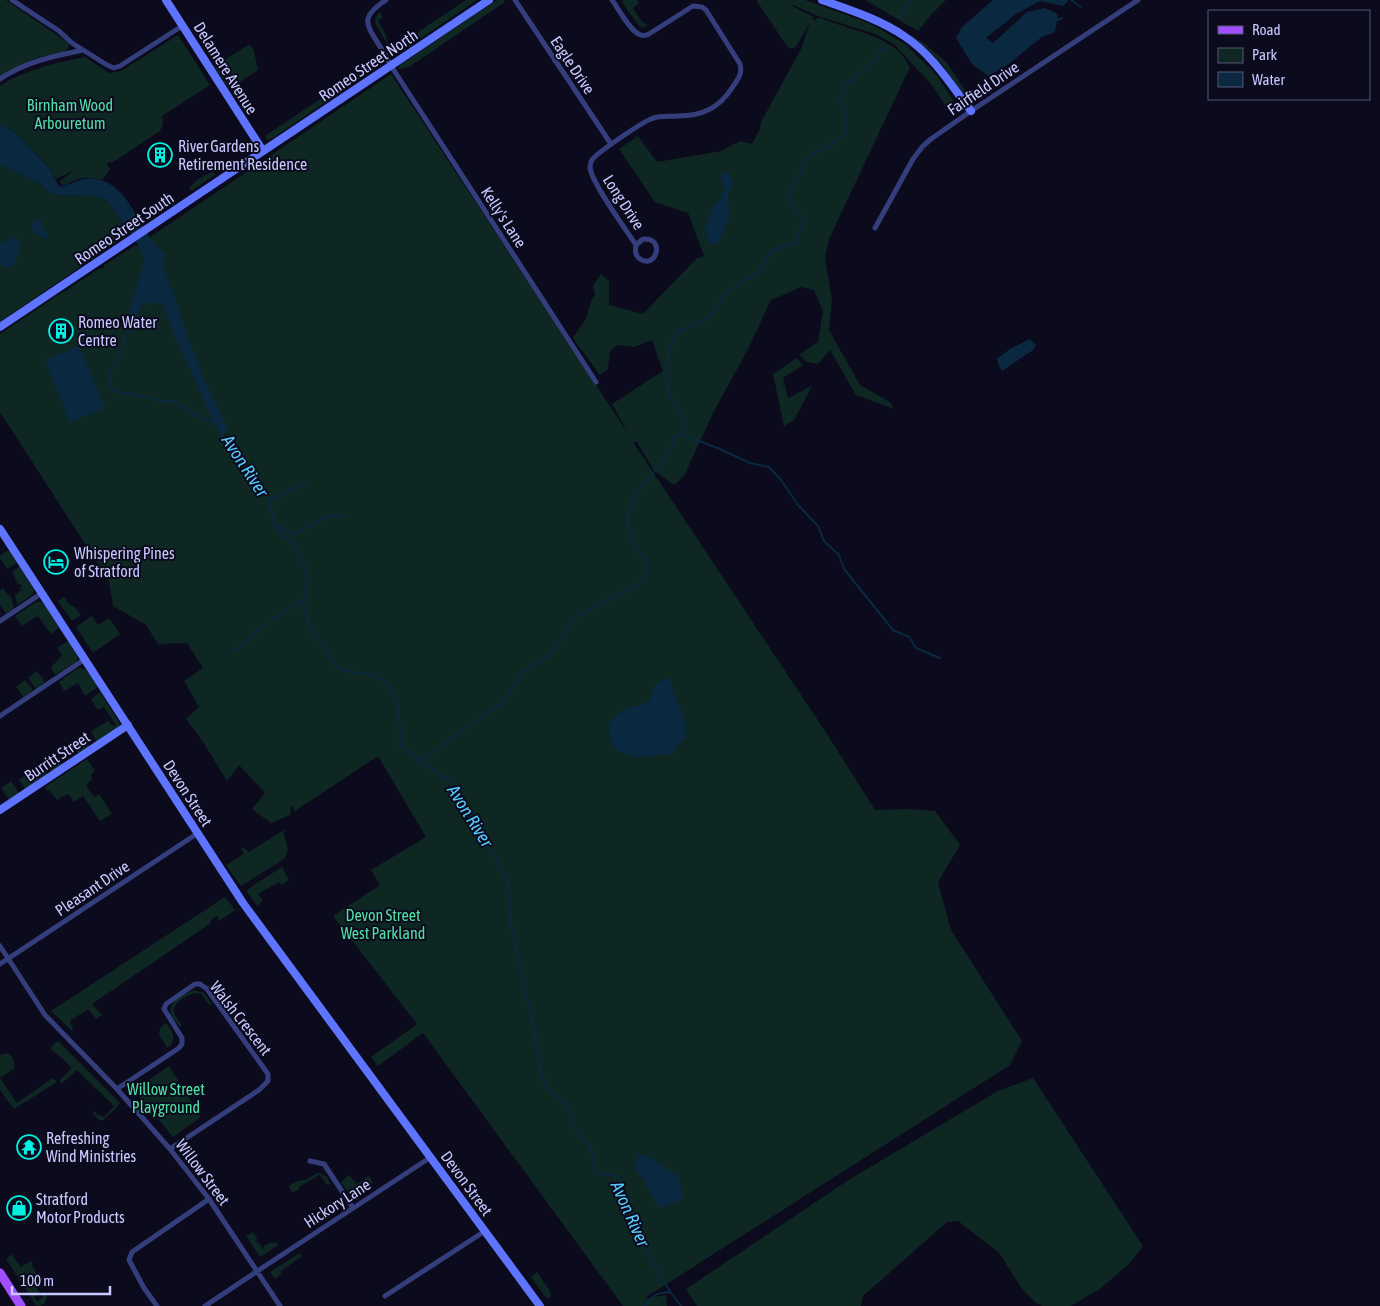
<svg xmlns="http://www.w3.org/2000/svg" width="1380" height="1306" viewBox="0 0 1380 1306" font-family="'Asap Condensed',sans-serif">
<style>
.green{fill:#0e2722}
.water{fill:#0a2941}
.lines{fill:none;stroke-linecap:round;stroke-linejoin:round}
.stream{stroke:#0a2941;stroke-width:2}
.street{stroke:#353e7d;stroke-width:5}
.secondary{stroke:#5e74ff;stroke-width:8}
.primary{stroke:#a04eff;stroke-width:9}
.labels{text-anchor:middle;stroke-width:4;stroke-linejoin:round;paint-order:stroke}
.street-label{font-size:16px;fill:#c7c9ff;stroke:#0b0b1d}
.park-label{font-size:16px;fill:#51e0a5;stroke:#0b0b1d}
.poi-label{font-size:16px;fill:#c7c9ff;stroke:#0b0b1d;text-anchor:start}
.water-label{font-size:18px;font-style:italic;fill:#5cf;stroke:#0b0b1d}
</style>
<rect width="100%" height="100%" fill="#0b0b1d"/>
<path class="green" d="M 0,0 L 6,0 L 64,40 L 69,43 L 68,49 C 60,55 47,55 37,58 C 24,63 12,69 0,76 Z
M 463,0 L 390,49 L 375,23 L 376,16 L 380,12 L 383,17 L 378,21 L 386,35 L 387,42 L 397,44 Z
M 466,0 L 477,0 L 399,53 L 396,54 L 390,52 L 391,50 Z
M 497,0 L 504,0 L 505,2 L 409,67 L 398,69 L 400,65 Z
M 624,0 L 637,0 L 639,3 L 633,8 L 642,22 L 648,25 L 643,28 L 639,26 L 621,1 Z
M 756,0 L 805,0 L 866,22 L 880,29 L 905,44 L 930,68 L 938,77 L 957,107 L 957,112 L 952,115 L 931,84 L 894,44 L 875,34 L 818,16 L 788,3 L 799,10 L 813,16 L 812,19 L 816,20 L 818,17 C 843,28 873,32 895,48 C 901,52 906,61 910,67 L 829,239 L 825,258 L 832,300 L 829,330 L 860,385 L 890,402 L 894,409 L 856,395 L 830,350 L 818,364 L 807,362 L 799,355 L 818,342 L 823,311 L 814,290 L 801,287 L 771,300 L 747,351 L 715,409 L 684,476 L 674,485 L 654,471 L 637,442 L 633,442 L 825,731 L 875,810 L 908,809 L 935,811 L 960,845 L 938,882 L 951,930 L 1022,1041 L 1010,1065 L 643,1299 L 666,1295 L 667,1306 L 623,1306 L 423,1033 L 378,1066 L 371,1057 L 417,1024 L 333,916 L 380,885 L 371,870 L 426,837 L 378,756 L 295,811 L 291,805 L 290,815 L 271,823 L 252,809 L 265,793 L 239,765 L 227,781 L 203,742 L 186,719 L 199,707 L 184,681 L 203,668 L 187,643 L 158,644 L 146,625 L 113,606 L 109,581 L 0,412 L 0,334 L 61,293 L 71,288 L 71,287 L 100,268 L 102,269 L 104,267 L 104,265 L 136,245 L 137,246 L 391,74 L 629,435 L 612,404 L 663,371 L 652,340 L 634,347 L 618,345 L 610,351 L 608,369 L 599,375 C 592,362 581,351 573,338 L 587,317 L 591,301 L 595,295 L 593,286 L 601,274 L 609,281 L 609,305 L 643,314 L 696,259 L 704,256 L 688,213 L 655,202 L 619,149 L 638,136 L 657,162 L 721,151 L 740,141 L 752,144 L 760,129 L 761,122 L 801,49 L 810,23 L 796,47 L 789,49 Z
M 865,0 L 946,0 L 930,16 L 918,31 Z
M 909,34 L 925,44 L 947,63 L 972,101 L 971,103 L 967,100 L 942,64 L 928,50 Z
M 178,35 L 210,85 L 162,116 L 163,124 L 160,131 L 113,162 L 107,163 L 110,169 L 102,180 C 85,176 79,177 64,186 L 59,182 L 73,171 L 55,179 L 53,176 L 52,170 C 36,155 21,134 0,124 L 0,86 C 26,69 55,63 85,57 L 109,73 L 121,71 Z
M 250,44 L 254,51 L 258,70 L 229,89 L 214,66 Z
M 378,58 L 381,58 L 378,66 L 273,138 L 267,140 L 265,136 L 338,87 Z
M 0,165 L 39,183 L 52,195 L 94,196 L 106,200 L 128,230 L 131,232 L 0,322 Z
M 212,172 L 216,174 L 191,191 L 189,188 L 197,180 Z
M 797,358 L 803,365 L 783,378 L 788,398 L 812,386 L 794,420 L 784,426 L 773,374 Z
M 9,550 L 17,563 L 7,569 L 0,559 L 0,555 Z
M 20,566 L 34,589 L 32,595 L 17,605 L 15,595 L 21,590 L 20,588 L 22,586 L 20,584 L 18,585 L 12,572 Z
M 3,588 L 8,595 L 11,596 L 14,608 L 6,614 L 0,604 L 0,591 Z
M 64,597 L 67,600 L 66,601 L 69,604 L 75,607 L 81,615 L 72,621 L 58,601 Z
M 36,602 L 42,602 L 44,604 L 59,627 L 51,634 L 38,616 L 22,626 L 15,616 Z
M 92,616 L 98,625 L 109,618 L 120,634 L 93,653 L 76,627 Z
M 68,641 L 77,656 L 77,661 L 55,675 L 51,667 L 61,657 L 62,654 L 57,648 Z
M 78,668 C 89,668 92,679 98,687 L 85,696 L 78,683 L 64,691 L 59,682 Z
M 37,671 L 45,682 L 36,689 L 28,678 Z
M 25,680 L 33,690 L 23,697 L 16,687 Z
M 100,692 L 120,724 L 118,727 L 98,741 L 96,741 L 91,731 L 108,721 L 113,726 L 116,725 L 104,707 L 98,710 L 91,699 Z
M 83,736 L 90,747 L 80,754 L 78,753 L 72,743 Z
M 55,753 L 61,763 L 62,766 L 52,773 L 43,761 Z
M 87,759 L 95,771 L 91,775 L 92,780 L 86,785 L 94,797 L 99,794 L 112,814 L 100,821 L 83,796 L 74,802 L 68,794 L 57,800 L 49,790 L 47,791 L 45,787 Z
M 43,768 L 48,775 L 26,790 L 19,780 C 29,773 33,771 43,768 Z
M 11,781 L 20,794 L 10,801 L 1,788 Z
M 284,830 L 284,835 L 288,850 L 284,859 L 241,886 L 226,865 L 244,854 L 241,848 L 243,847 L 249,852 Z
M 282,867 L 289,880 L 282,885 L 279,882 L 258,894 L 263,901 L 257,906 L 247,892 L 248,889 Z
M 225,897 L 235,910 L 219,921 L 217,915 L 210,921 L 211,923 L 92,1004 L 102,1015 L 96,1019 L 88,1009 L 70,1021 L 73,1030 L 72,1031 L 51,1011 Z
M 194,990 L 204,993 L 212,1004 L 209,1005 L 201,994 L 195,993 C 188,995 173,1002 174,1011 C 174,1016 179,1021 182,1025 L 180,1027 C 178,1024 174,1020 172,1017 C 165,1003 184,994 194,990 Z
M 166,1023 C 173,1032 178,1040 167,1048 L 159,1034 L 160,1028 Z
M 58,1041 L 120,1103 L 116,1108 L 102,1121 L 99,1120 L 92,1112 L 94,1111 L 98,1115 L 104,1117 L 114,1106 L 77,1070 L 61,1084 L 60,1080 L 70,1070 L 71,1067 L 56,1053 L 51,1050 L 52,1046 Z
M 6,1053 C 15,1056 13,1061 15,1068 L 0,1078 L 0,1055 Z
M 169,1066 L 201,1117 L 173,1137 L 134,1090 Z
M 0,1078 L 17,1103 L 53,1078 L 57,1082 L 14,1109 L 0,1090 Z
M 1033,1078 L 1143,1246 L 1130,1263 L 1101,1288 L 1071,1306 L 1042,1306 L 1036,1303 L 1023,1290 L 999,1253 L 958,1221 L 947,1222 L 863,1296 L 861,1306 L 697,1306 L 686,1289 L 850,1179 L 998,1091 Z
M 319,1173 L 326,1176 L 330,1184 L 327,1185 L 320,1175 L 299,1187 L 299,1189 L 294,1192 L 291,1192 L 289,1186 C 296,1181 295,1182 304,1180 C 309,1179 313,1174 319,1173 Z
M 349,1175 L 357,1184 L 369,1176 L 373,1183 L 352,1197 L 349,1194 L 341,1182 Z
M 253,1232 L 257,1238 L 256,1241 L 261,1245 L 262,1249 L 264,1248 L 263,1246 L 272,1242 L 274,1244 L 276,1242 L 278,1245 L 260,1257 L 246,1236 Z
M 300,1253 L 302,1256 L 281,1271 L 281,1274 L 275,1279 L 270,1272 Z
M 11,1254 L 21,1267 L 31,1261 L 33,1264 L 32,1266 L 39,1277 L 33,1281 L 39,1292 L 34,1297 L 36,1301 L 38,1301 L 43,1297 L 42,1294 L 45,1292 L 47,1296 L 45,1303 L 40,1306 L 35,1305 L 32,1299 L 6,1259 Z
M 537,1272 L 550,1291 L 551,1296 L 547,1299 L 531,1277 Z"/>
<path class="water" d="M 993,0 L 1069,0 L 1063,6 L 1040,1 L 1016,14 L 986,38 L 993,43 L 1027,12 L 1045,8 L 1058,14 L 1055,32 L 1042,37 L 1006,66 L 988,76 L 972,64 L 956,38 L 962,27 Z
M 0,124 C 21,134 36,155 52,171 L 53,176 L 59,186 C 65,187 65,186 70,184 C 79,179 90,177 100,180 C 126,186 138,222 153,242 C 157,246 159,251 164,252 L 166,256 L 163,258 C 164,275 169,280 174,295 C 188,341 206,387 228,429 L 222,436 L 212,419 L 164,311 L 165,307 C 142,293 137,314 131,332 L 127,334 L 126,327 L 132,301 L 145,259 L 131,232 L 128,230 L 106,200 L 94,196 L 52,195 L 39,183 L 0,165 Z
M 723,172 L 730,174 L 734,183 L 728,192 L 729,219 L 718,242 L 710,244 L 704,231 L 714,204 L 721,200 L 724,186 L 720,178 Z
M 37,218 L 42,223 L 42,226 L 49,236 L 44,239 L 37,235 L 32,228 L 32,224 Z
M 12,238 L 19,239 C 22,251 17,258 10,268 L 0,265 L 0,244 L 6,240 Z
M 1030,339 L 1036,345 L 1033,350 L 1002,371 L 999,366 L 997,359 L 1010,349 Z
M 79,346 L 105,408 L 70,422 L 45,360 Z
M 669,677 L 674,694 L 684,717 L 686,738 L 677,746 L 673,754 L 636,757 L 616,750 L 611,743 L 609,723 L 626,708 L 645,704 L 651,699 L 654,685 Z
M 638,1155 L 647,1155 L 678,1176 L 683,1193 L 681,1200 L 660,1208 L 635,1167 Z"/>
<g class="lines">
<path class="stream" d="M 1071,0 L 1081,7
M 898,18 L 911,0
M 1057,20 L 1062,18
M 127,334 L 116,361 L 110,373 L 110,385 L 113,390 L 122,393 L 133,394 L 160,401 L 173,401 L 200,418 L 215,422
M 681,434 L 720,449 L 750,463 L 769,467 L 781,480 L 798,505 L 818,526 L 824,541 L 839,555 L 844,569 L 893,630 L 909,637 L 916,648 L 940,658
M 222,435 L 267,496 L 269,501 L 276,529 L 296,547 L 305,568 L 307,580 L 303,604 L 311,631 L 339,670 L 373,675 L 388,684 L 399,707 L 400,744 L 420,761 L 451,782 L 508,880 L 511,923 L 536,1040 L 540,1070 L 548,1089 L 568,1106 L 574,1129 L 591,1146 L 593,1165 L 597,1173 L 618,1176 L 638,1239 L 671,1293 L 681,1306
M 269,501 L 307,482
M 275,525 L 294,534 L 329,516 L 346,515
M 270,620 L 281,615 L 283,612 L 303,599
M 233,650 L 243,645 L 266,623
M 420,761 L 504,701 L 523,672 L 552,653 L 574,618 L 639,584 L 644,578 L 647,565 L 645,558 L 637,550 L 628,525 L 628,511 L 637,494 L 669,452 L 675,438 L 680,434 L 686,425 C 682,412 675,406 670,394 C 661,374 669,351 677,332 L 704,321 L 709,317 L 716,310 L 726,292 L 759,272 L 772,251 L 795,242 L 803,223 L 802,218 L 790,201 L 789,194 L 808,156 L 830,146 L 847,133 L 845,110 L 839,98 L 847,84 L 873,62 L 880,51 L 887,47
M 645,1306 C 654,1295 655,1293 670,1292"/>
<path class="street" d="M 12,0 L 59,31 L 72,43 L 107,65 L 114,68 L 120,66 L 182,26
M 386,0 C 359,18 366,24 381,48 C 386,56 390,64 395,72 L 596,382
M 515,0 L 611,144
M 612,0 C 618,8 631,33 641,35 C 643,36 647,35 649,34 L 693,6 L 702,7 L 706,10 L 740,64 C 743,74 737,80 732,88 C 719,108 702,116 678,116 C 669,117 660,115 651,119 C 643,122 596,153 592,160 C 591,161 590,166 590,167 C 590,181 627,231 636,245 C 635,250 635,256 640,259 C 656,270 666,237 643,239 L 636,245
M 0,79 C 25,62 54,56 83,50
M 875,228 L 913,159 L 923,146 L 931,139 L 971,111 L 1138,0
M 0,621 L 42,593
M 0,716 L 85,659
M 0,946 L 45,1015 L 117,1089 L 170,1149 L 209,1199 L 280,1306
M 0,964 L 198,833
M 117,1089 L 179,1048 L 182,1044 L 182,1038 L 164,1009 L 166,1004 L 195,984 L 200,984 L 207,989 L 268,1074 L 268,1081 L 259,1090 L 170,1149
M 310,1161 L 324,1164 L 353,1208
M 385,1296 L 485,1231
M 157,1306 L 144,1288 L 129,1260 L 132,1252 L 209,1199
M 205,1306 L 265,1266 L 431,1157"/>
<path class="secondary" d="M 166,0 L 263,151
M 822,0 C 850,10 879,19 904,36 C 932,54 951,85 971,111
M 0,327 L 489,0
M 0,529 L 243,903 L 540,1306
M 0,810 L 128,725"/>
<path class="primary" d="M 0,1273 L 21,1306"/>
</g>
<defs>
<g id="building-ring" transform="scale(1.25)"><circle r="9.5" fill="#0b0b1d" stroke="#00f2e2" stroke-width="1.5"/><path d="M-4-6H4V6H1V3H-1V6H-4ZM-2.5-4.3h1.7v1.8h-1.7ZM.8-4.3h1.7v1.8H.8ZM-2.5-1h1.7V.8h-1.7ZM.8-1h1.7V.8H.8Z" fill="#00f2e2"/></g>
<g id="hotel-ring" transform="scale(1.25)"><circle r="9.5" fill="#0b0b1d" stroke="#00f2e2" stroke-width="1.5"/><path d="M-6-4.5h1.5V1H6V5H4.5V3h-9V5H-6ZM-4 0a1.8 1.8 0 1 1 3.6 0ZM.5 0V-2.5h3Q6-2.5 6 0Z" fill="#00f2e2"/></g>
<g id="temple-ring" transform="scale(1.25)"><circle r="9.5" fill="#0b0b1d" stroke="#00f2e2" stroke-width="1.5"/><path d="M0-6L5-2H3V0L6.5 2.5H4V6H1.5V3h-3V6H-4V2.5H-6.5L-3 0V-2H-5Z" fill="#00f2e2"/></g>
<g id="shop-ring" transform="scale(1.25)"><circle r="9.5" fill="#0b0b1d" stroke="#00f2e2" stroke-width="1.5"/><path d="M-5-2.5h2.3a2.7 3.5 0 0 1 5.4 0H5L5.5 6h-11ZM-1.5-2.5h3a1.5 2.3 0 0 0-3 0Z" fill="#00f2e2"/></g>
</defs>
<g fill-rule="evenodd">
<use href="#building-ring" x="160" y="155"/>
<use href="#building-ring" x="61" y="331"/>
<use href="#hotel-ring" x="56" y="562"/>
<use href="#temple-ring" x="29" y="1147"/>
<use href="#shop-ring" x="19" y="1208"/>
</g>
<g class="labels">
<g class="street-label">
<text transform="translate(368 65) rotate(-34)" y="6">Romeo Street North</text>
<text transform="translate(573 65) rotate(56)" y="6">Eagle Drive</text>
<text transform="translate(226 68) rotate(58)" y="6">Delamere Avenue</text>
<text transform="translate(983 88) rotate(-34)" y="6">Fairfield Drive</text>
<text transform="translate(624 202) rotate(57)" y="6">Long Drive</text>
<text transform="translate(504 217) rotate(57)" y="6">Kelly's Lane</text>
<text transform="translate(124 228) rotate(-34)" y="6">Romeo Street South</text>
<text transform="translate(57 756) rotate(-34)" y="6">Burritt Street</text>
<text transform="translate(188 793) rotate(57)" y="6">Devon Street</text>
<text transform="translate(92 888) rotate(-34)" y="6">Pleasant Drive</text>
<text transform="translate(241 1018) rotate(52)" y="6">Walsh Crescent</text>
<text transform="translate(203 1172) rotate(53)" y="6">Willow Street</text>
<text transform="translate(467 1183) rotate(54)" y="6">Devon Street</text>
<text transform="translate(337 1203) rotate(-33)" y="6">Hickory Lane</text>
</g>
<g class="park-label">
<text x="70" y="111">Birnham Wood<tspan x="70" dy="18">Arbouretum</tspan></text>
<text x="383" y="921">Devon Street<tspan x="383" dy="18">West Parkland</tspan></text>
<text x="166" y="1095">Willow Street<tspan x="166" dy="18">Playground</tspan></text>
</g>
<g class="poi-label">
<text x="178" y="152">River Gardens<tspan x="178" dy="18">Retirement Residence</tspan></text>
<text x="78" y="328">Romeo Water<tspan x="78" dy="18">Centre</tspan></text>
<text x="74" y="559">Whispering Pines<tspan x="74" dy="18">of Stratford</tspan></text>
<text x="46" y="1144">Refreshing<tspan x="46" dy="18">Wind Ministries</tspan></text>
<text x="36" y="1205">Stratford<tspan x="36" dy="18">Motor Products</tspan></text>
</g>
<g class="water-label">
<text transform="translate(245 466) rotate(57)" y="6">Avon River</text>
<text transform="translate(470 816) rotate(58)" y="6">Avon River</text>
<text transform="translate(630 1214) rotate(66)" y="6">Avon River</text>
</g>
</g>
<rect x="1208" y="10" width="162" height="90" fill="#0b0b1d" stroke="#565777"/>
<rect x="1218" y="26" width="25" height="8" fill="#a04eff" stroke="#565777"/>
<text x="1252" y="35" font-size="15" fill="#c7c9ff">Road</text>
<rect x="1218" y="48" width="25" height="15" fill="#0e2722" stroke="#565777"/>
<text x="1252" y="60" font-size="15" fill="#c7c9ff">Park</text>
<rect x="1218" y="72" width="25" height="15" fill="#0a2941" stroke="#565777"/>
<text x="1252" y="85" font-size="15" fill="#c7c9ff">Water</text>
<path d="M12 1286v8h98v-8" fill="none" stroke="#c7c9ff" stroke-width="2.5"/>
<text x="20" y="1286" font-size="15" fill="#c7c9ff" stroke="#0b0b1d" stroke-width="4" paint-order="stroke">100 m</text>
</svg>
